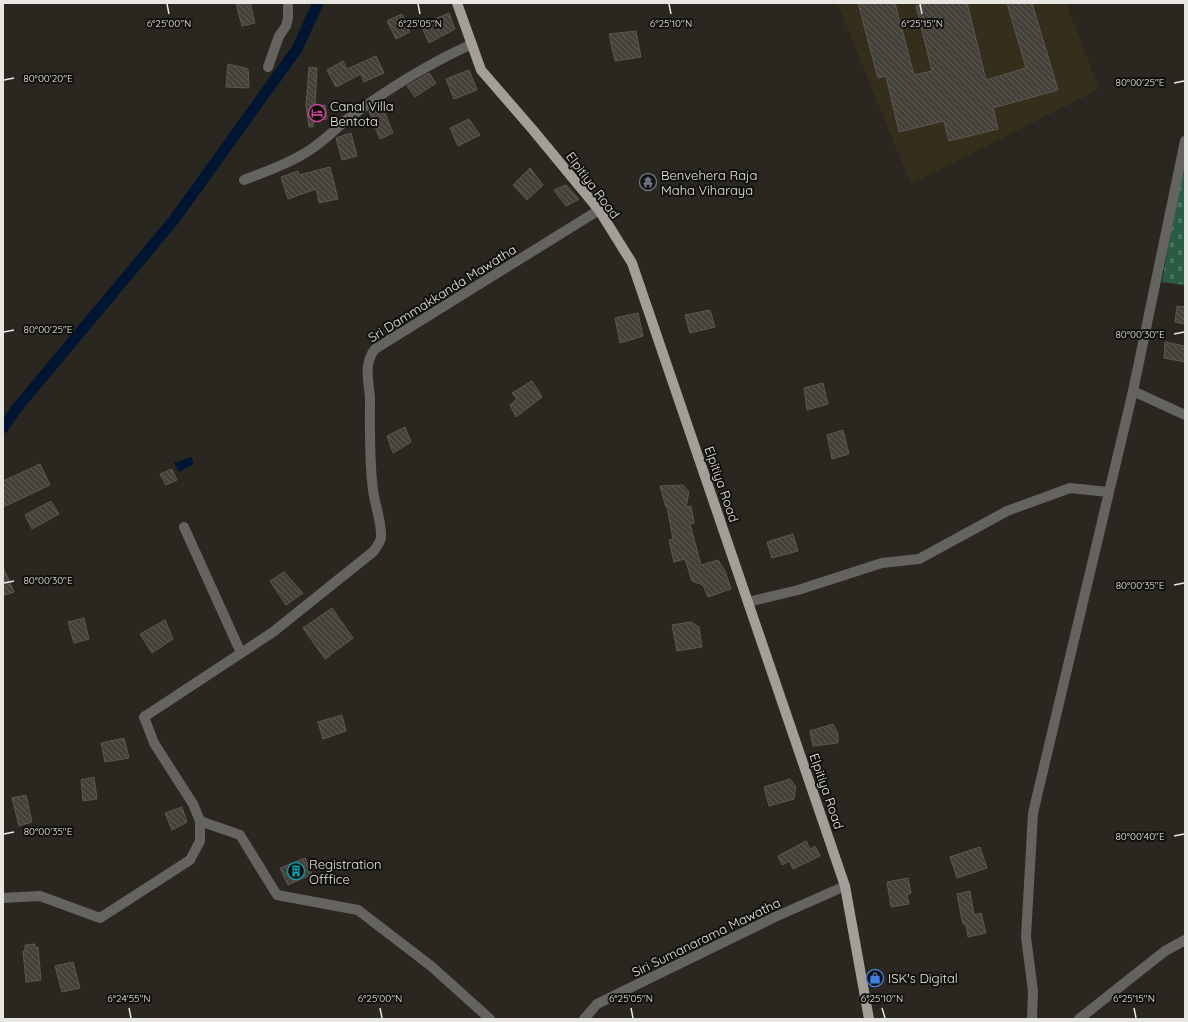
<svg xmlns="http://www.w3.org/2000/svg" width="1188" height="1022" viewBox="0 0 1188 1022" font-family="Quicksand,sans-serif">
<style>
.industrial{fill:#362e1d}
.cemetery{fill:url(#cemetery-stones)}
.water{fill:#001532}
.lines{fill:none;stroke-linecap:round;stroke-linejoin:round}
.canal{stroke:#001532;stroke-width:11}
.building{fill:url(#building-back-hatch);stroke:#5b5850}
.minor{stroke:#656360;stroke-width:10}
.major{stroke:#a39e97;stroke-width:10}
.ticks{fill:none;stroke:#e7e6e1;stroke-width:1.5}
.labels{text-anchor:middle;stroke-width:4;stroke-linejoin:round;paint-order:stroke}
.poi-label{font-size:13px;fill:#e7e6e1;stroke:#11100d;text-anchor:start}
.street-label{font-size:13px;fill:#e7e6e1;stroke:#11100d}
.ticks-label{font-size:10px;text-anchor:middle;fill:#e7e6e1;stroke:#11100d;stroke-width:4;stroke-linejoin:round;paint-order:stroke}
</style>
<defs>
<pattern id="cemetery-stones" width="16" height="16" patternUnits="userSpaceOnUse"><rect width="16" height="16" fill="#285d43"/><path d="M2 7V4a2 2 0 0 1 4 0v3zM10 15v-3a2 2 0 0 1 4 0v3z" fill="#47745e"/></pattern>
<pattern id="building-back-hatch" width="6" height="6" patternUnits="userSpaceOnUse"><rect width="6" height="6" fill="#434139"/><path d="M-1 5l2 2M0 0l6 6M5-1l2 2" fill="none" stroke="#5e5c55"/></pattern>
</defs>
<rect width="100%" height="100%" fill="#2a2720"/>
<path class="industrial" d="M 837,3 L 1066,3 L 1099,89 L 911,184 Z"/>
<path class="cemetery" d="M 1181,174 L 1185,175 L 1185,285 L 1162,282 Z"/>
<path class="water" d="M 191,457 L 194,464 L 179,472 L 174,463 Z"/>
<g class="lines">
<path class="canal" d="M 3,428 L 16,409 L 173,221 L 297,49 L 318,3"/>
</g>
<path class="building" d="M 236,3 L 250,3 L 255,23 L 242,26 Z
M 858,3 L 895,3 L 914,75 L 932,71 L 916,6 L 930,3 L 967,3 L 986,80 L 1026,68 L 1007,3 L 1032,3 L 1058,90 L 993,108 L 998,129 L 949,141 L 944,121 L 899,132 L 886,76 L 878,78 Z
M 449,13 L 455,29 L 429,43 L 421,25 Z
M 402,14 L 410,32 L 396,39 L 387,21 Z
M 636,31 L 641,57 L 615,61 L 609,34 Z
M 376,56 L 384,73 L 364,82 L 361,74 L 336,87 L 327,70 L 343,61 L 347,69 Z
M 228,64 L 248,69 L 249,88 L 226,87 Z
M 309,67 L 317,68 L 315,106 L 325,105 L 327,119 L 314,120 L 313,127 L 309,127 L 306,106 Z
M 469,70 L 477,90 L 454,99 L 446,79 Z
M 429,73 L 436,83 L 415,97 L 407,86 Z
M 381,103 L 393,133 L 380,139 L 369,111 Z
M 469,119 L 480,135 L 458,146 L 450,128 Z
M 351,133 L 357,156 L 342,160 L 336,138 Z
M 330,167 L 338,199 L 319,203 L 316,189 L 288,199 L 281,177 L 298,171 L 299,175 Z
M 530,168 L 543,185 L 527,200 L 513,185 Z
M 566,185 L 579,199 L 566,206 L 554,190 Z
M 1177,306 L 1185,307 L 1185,324 L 1175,322 Z
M 710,310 L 715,327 L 690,333 L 685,315 Z
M 638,313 L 643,336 L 620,343 L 615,318 Z
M 1165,342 L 1185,346 L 1185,362 L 1164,358 Z
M 532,381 L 542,397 L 516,417 L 510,405 L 517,399 L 512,393 Z
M 823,383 L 828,404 L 807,410 L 804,388 Z
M 405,427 L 411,442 L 393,453 L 387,436 Z
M 843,430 L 849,454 L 832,459 L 827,435 Z
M 40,464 L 50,485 L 3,507 L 3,481 Z
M 172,469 L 177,480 L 166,485 L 160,474 Z
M 683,485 L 689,492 L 686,507 L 691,506 L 694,523 L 690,524 L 701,565 L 718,560 L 725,571 L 731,589 L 708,597 L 703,585 L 692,581 L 685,559 L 674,562 L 669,540 L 673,539 L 667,506 L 666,507 L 660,486 Z
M 51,501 L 59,514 L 32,529 L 25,515 Z
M 793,534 L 798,551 L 772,558 L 767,542 Z
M 3,567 L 14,592 L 5,595 L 3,586 Z
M 284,572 L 303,593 L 286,605 L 270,581 Z
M 332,608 L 353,638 L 325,659 L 303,628 Z
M 84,618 L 89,639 L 74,643 L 68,622 Z
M 165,620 L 173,639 L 152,653 L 140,634 Z
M 691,622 L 699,627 L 702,647 L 677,651 L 672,625 Z
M 342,715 L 346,731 L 323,739 L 318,722 Z
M 833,724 L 838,734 L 838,743 L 813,746 L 810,731 Z
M 124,738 L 129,758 L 105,762 L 101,743 Z
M 94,777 L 97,799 L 83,801 L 81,780 Z
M 790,779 L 796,787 L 794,799 L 769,806 L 764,787 Z
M 26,795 L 32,822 L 19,826 L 12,798 Z
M 182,807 L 187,822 L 172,830 L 165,813 Z
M 806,841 L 810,849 L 815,846 L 820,856 L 793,869 L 789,861 L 782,865 L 778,856 Z
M 980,847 L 987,868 L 957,878 L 950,857 Z
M 305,858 L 312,874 L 288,885 L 280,868 Z
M 908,878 L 911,893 L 907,895 L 909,904 L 891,907 L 887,882 Z
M 970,891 L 974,915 L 981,913 L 986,933 L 968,937 L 966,924 L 964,925 L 962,920 L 957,894 Z
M 35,944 L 35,948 L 38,947 L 41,980 L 26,982 L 23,951 L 25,951 L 25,945 Z
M 73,962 L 80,988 L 62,992 L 55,966 Z"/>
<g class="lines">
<path class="minor" d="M 268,67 L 279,36 L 286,26 L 288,18 L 288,3
M 244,180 C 264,172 286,165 305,153 C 321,144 335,129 350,117 C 389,88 428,64 472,44
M 1133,391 L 1185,415
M 184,527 L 241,653
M 748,602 L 798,590 L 882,563 L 919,559 L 1007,511 L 1070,488 L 1108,492
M 200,821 L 240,835 L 277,895 L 358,910 L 431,966 L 490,1019
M 3,898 L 40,896 L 100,918 L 190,860 L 200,841 L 200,821 L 193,804 L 154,743 L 144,717 L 273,632 L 374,551 C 376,547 380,543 381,538 C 382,522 375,506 373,490 C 369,459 370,429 370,399 C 369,381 363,364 375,349 L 599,210
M 584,1019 L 597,1004 L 775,917 L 845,886
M 1032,1019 L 1033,991 L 1026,937 L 1033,813 L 1133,391 L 1185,141
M 1079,1019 L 1165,951 L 1185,940"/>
<path class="major" d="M 457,3 L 481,70 L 533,130 L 599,210 L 632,263 L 845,886 L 869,1019"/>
</g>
<path class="ticks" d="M 167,4 L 169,14M 418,4 L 420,14M 669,4 L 671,14M 920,4 L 922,14M 4,80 L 14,78M 1174,83 L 1184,81M 4,332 L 14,330M 1174,334 L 1184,332M 4,583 L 14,581M 1174,585 L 1184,583M 4,834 L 14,832M 1174,836 L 1184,834M 129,1008 L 131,1018M 380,1008 L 382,1018M 631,1008 L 633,1018M 882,1008 L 885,1018M 1134,1008 L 1136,1018"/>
<defs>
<g id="hotel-ring" transform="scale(0.9)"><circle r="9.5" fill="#11100d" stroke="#d1479c" stroke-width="1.5"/><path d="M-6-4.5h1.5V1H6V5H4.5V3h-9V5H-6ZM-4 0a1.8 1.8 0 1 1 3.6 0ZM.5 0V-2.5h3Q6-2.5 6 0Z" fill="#d1479c"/></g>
<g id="temple-ring" transform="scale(0.9)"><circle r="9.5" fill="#11100d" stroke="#6b7280" stroke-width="1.5"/><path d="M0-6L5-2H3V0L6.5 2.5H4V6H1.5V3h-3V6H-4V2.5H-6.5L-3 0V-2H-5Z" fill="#6b7280"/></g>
<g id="building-ring" transform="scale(0.9)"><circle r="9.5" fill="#11100d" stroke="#0f9aa8" stroke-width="1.5"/><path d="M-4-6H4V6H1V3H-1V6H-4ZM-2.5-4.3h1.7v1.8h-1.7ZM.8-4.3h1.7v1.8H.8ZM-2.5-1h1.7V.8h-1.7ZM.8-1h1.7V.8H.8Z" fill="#0f9aa8"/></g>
<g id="shop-ring" transform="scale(0.9)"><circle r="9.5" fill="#11100d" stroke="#3f7fe0" stroke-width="1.5"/><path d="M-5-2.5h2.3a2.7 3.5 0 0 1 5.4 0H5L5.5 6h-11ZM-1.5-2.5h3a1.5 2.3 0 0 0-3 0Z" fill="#3f7fe0"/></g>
</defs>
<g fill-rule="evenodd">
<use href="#hotel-ring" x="317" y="113"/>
<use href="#temple-ring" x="648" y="182"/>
<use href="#building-ring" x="296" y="871"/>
<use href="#shop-ring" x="875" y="978"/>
</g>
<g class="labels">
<g class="poi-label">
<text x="330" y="111">Canal Villa<tspan x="330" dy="15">Bentota</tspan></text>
<text x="661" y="180">Benvehera Raja<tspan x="661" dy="15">Maha Viharaya</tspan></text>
<text x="309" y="869">Registration<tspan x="309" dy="15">Offfice</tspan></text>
<text x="888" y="983">ISK's Digital</text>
</g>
<g class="street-label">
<text transform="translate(593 185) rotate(53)" y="5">Elpitiya Road</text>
<text transform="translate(442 293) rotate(-32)" y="5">Sri Dammakkanda Mawatha</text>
<text transform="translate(722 484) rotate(71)" y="5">Elpitiya Road</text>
<text transform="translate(827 791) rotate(71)" y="5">Elpitiya Road</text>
<text transform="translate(706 937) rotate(-26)" y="5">Siri Sumanarama Mawatha</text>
</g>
</g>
<g class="ticks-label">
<text x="169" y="27">6°25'00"N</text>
<text x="420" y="27">6°25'05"N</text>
<text x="671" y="27">6°25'10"N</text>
<text x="922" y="27">6°25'15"N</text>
<text x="48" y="82">80°00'20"E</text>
<text x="1140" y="86">80°00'25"E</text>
<text x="48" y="333">80°00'25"E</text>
<text x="1140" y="338">80°00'30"E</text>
<text x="48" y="584">80°00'30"E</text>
<text x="1140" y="589">80°00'35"E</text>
<text x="48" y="835">80°00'35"E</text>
<text x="1140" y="840">80°00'40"E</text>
<text x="129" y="1002">6°24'55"N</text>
<text x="380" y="1002">6°25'00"N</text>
<text x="631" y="1002">6°25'05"N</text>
<text x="882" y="1002">6°25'10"N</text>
<text x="1134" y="1002">6°25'15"N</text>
</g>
<rect width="1188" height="1022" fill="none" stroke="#e7e6e1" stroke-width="8"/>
</svg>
